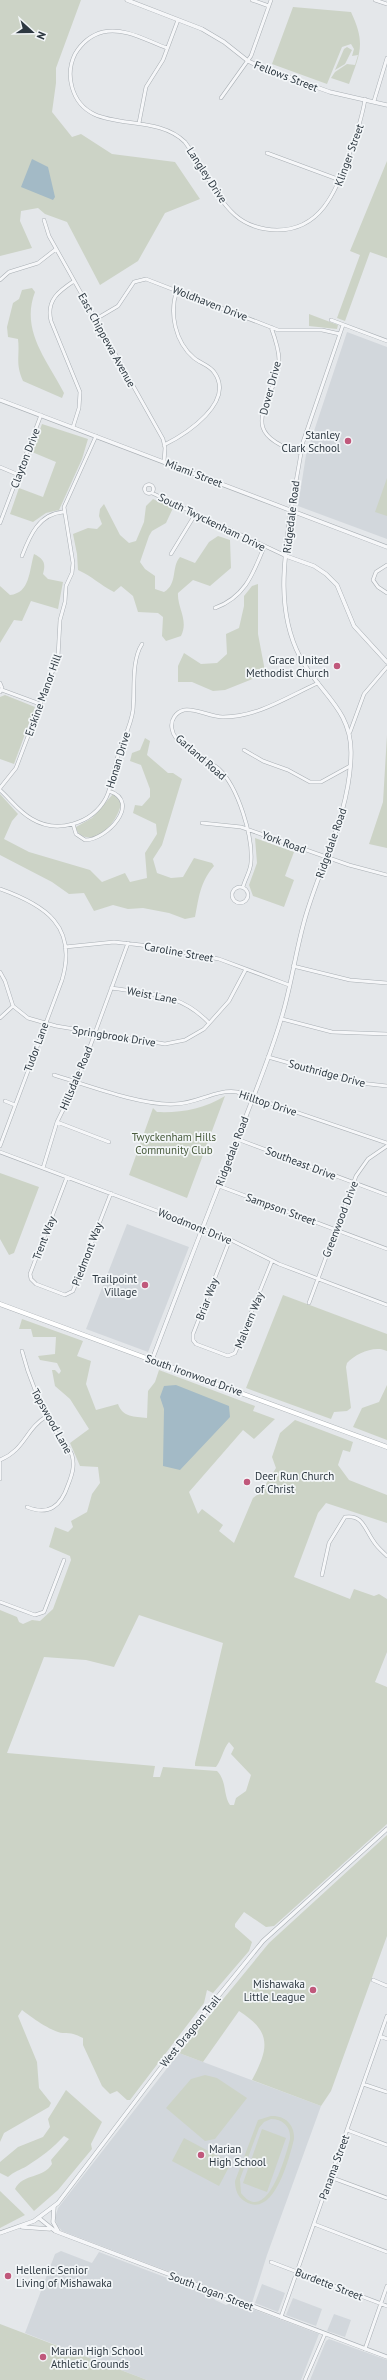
<svg xmlns="http://www.w3.org/2000/svg" width="387" height="2380" viewBox="0 0 387 2380" font-family="'PT Sans',sans-serif">
<style>
.built{fill:#d2d7dc}
.green{fill:#ccd3c6;fill-rule:evenodd}
.water{fill:#a3bac6}
.lines{fill:none;stroke-linecap:round;stroke-linejoin:round}
.minor-casing{stroke:#a9afb4;stroke-width:4}
.tertiary-casing{stroke:#a9afb4;stroke-width:4.5}
.secondary-casing{stroke:#a9afb4;stroke-width:5}
.minor{stroke:#f6f7f9;stroke-width:3}
.tertiary{stroke:#f6f7f9;stroke-width:3.5}
.secondary{stroke:#fff;stroke-width:4}
.poi-dot{fill:#c0587b;stroke:#f3f6f8;stroke-width:1.5}
.labels{text-anchor:middle;stroke-width:3.5;stroke-linejoin:round;paint-order:stroke}
.street-label{font-size:11px;fill:#2d3841;stroke:#f3f6f8}
.poi-label{font-size:11px;fill:#2d3841;stroke:#f3f6f8;text-anchor:end}
.park-label{font-size:11px;fill:#485b3c;stroke:#f3f6f8}
</style>
<rect width="100%" height="100%" fill="#e4e7ea"/>
<path class="built" d="M 347,332 L 387,347 L 387,539 L 298,506 L 306,455 Z
M 127,1224 L 189,1247 L 148,1352 L 86,1329 Z
M 179,2053 L 321,2106 L 267,2255 L 252,2303 L 62,2231 L 57,2225 L 55,2218 L 58,2208 Z
M 61,2251 L 92,2263 L 99,2252 L 212,2295 L 215,2300 L 226,2305 L 234,2302 L 319,2334 L 301,2380 L 147,2380 L 25,2333 L 55,2254 Z
M 262,2284 L 285,2293 L 278,2312 L 255,2303 Z
M 293,2298 L 322,2309 L 316,2326 L 286,2315 Z
M 334,2314 L 351,2320 L 345,2337 L 327,2331 Z
M 329,2339 L 387,2360 L 387,2380 L 310,2380 L 326,2341 Z"/>
<path class="green" d="M 0,0 L 81,0 L 56,68 L 56,83 L 52,112 L 72,137 L 81,134 L 112,154 L 175,162 L 200,199 L 165,213 L 138,261 L 100,285 L 67,222 L 45,214 L 38,208 L 21,211 L 20,221 L 32,248 L 0,256 Z
M 293,7 L 351,12 C 366,44 360,53 349,84 L 331,78 L 335,72 L 347,64 L 355,65 L 358,55 L 352,56 L 354,49 L 351,44 L 342,47 L 327,84 L 272,64 Z
M 347,47 L 352,50 L 345,64 L 335,70 L 344,49 Z
M 387,161 L 387,258 L 370,252 L 345,321 L 337,318 L 360,255 L 350,251 Z
M 32,288 L 35,292 C 20,331 48,361 64,393 L 62,398 L 23,381 C 15,363 20,356 18,339 L 8,337 L 7,327 L 13,303 L 19,299 L 22,290 Z
M 309,314 L 338,325 L 337,329 L 309,326 Z
M 42,424 L 88,439 L 82,459 L 59,510 L 46,513 L 33,522 L 10,514 L 19,488 L 43,497 L 56,462 L 32,452 Z
M 387,478 L 387,516 L 375,512 Z
M 153,499 L 173,508 L 166,523 L 152,531 L 149,536 L 140,562 L 145,569 L 155,576 L 155,589 L 164,592 C 178,584 171,567 180,557 L 195,563 L 209,542 L 218,536 L 230,540 L 231,568 L 210,586 L 193,580 L 178,593 C 177,608 189,620 181,636 L 166,641 L 162,636 L 163,617 L 158,613 L 138,612 L 133,596 L 121,586 L 114,592 C 100,585 92,576 78,570 L 77,554 L 73,534 L 88,528 L 97,529 L 102,524 L 99,516 L 100,509 L 104,504 L 120,535 L 129,543 L 136,541 L 144,522 L 146,506 Z
M 34,554 C 44,559 46,563 43,574 L 48,579 L 63,582 L 58,609 L 31,601 L 22,621 L 14,620 L 0,643 L 0,586 L 10,595 C 30,593 29,571 34,554 Z
M 258,584 L 258,634 L 265,671 L 255,678 L 225,690 L 213,691 L 192,682 L 178,682 L 178,666 L 184,653 L 201,664 L 217,663 L 227,654 L 226,634 L 239,628 L 244,606 L 244,596 L 252,586 Z
M 5,695 L 35,707 L 14,764 L 0,759 L 0,697 Z
M 387,735 L 387,848 L 369,844 L 383,802 Z
M 145,738 L 150,741 L 147,755 L 168,773 L 173,773 L 182,779 L 162,845 L 153,859 L 157,873 L 171,878 L 183,877 L 194,858 L 212,863 L 214,866 C 200,882 199,897 195,917 L 185,919 L 169,913 L 143,908 L 128,909 L 113,905 L 94,911 L 84,893 L 69,894 L 52,882 L 0,855 L 0,794 L 18,814 L 12,821 L 4,839 L 29,852 L 90,870 L 102,882 L 125,873 L 130,882 L 147,878 L 145,853 L 157,834 L 156,824 L 133,813 L 135,805 L 142,806 L 150,797 L 150,789 L 141,765 L 130,761 L 132,753 L 140,750 Z
M 113,794 L 121,801 C 121,820 92,852 76,830 L 76,827 L 92,818 Z
M 255,838 L 294,852 L 285,876 L 294,880 L 284,907 L 253,896 L 249,885 L 257,863 Z
M 225,1096 L 187,1198 L 129,1175 L 153,1108 L 157,1112 C 181,1113 204,1109 225,1096 Z
M 0,1173 L 39,1187 L 14,1253 L 9,1255 L 0,1239 Z
M 283,1295 L 387,1334 L 387,1351 C 375,1345 356,1353 347,1363 L 346,1367 L 351,1408 L 347,1411 L 334,1412 L 331,1419 L 246,1388 Z
M 22,1319 L 83,1341 L 77,1356 L 91,1361 L 86,1384 L 96,1410 L 118,1404 C 123,1418 134,1416 147,1418 L 148,1391 L 155,1382 L 159,1370 L 255,1406 L 253,1411 L 275,1419 L 254,1439 L 243,1430 L 189,1492 L 198,1514 L 202,1509 L 223,1525 L 219,1531 L 234,1543 L 253,1498 L 261,1492 L 276,1468 L 272,1457 L 280,1433 L 295,1420 L 353,1442 L 350,1452 L 343,1450 L 338,1465 L 349,1480 L 387,1495 L 387,1523 L 326,1503 L 318,1513 L 294,1577 L 350,1599 L 354,1589 L 374,1596 L 379,1594 L 387,1599 L 387,1652 L 375,1682 L 387,1687 L 387,1824 L 274,1926 L 266,1927 L 244,1912 L 235,1924 L 235,1927 L 252,1942 L 249,1951 L 213,1993 L 207,1990 L 204,2003 L 130,2100 L 127,2100 L 117,2091 L 110,2094 L 102,2086 L 83,2045 L 83,2038 C 75,2034 72,2033 63,2033 C 51,2032 30,2016 22,2010 L 18,2016 L 37,2062 L 39,2088 L 51,2103 L 49,2107 L 4,2133 L 0,2142 L 0,1610 L 17,1617 L 19,1622 L 23,1624 L 32,1620 L 40,1621 L 53,1609 L 71,1560 L 70,1556 L 49,1547 L 55,1527 L 68,1532 L 73,1527 L 71,1521 L 87,1512 L 92,1494 L 100,1483 L 98,1467 L 80,1466 L 70,1443 L 89,1429 L 70,1399 L 55,1386 L 52,1370 L 55,1370 L 59,1374 L 61,1371 L 57,1363 L 40,1360 L 38,1356 L 55,1354 L 56,1337 L 33,1337 L 31,1329 L 19,1329 ZM 139,1615 L 223,1643 L 195,1763 L 195,1766 L 216,1767 C 222,1759 223,1749 229,1742 L 234,1748 L 231,1754 L 251,1775 L 246,1791 L 236,1798 L 234,1805 L 230,1805 C 223,1795 227,1781 217,1771 L 163,1767 L 160,1777 L 153,1777 L 155,1766 L 7,1753 L 44,1657 L 86,1660 L 114,1667 Z
M 387,1385 L 387,1440 L 353,1427 L 362,1408 L 379,1402 Z
M 387,1835 L 387,1936 L 331,2091 L 321,2106 L 252,2080 C 269,2048 272,2032 239,2011 L 203,2062 L 179,2053 L 269,1943 Z
M 205,2075 L 217,2078 L 247,2098 L 215,2139 L 205,2141 L 166,2108 L 191,2079 Z
M 66,2090 L 102,2122 L 91,2144 L 92,2149 L 58,2190 L 34,2211 L 15,2189 C 23,2173 43,2179 52,2164 L 51,2160 L 69,2139 L 64,2136 C 53,2148 41,2157 27,2166 C 20,2170 15,2171 8,2177 L 0,2173 L 0,2162 L 18,2147 L 43,2137 L 50,2127 L 48,2119 Z
M 271,2116 C 285,2115 295,2125 294,2139 C 289,2159 274,2218 246,2202 C 238,2198 235,2190 235,2181 L 258,2120 ZM 271,2119 C 283,2119 291,2127 290,2139 C 286,2155 267,2227 241,2193 L 240,2179 L 259,2128 L 264,2122 Z
M 262,2129 L 286,2138 L 267,2192 L 243,2183 Z
M 184,2138 L 231,2163 L 219,2186 L 172,2161 Z
M 0,2191 L 25,2215 L 0,2228 Z
M 0,2324 L 147,2380 L 0,2380 Z"/>
<path class="water" d="M 32,159 L 48,167 L 55,197 L 53,200 L 21,187 Z
M 176,1385 L 229,1406 L 230,1417 L 180,1470 L 163,1466 L 164,1409 L 160,1397 L 164,1386 Z"/>
<g class="lines">
<g class="minor-casing">
<path id="minor" d="M 252,0 L 269,6
M 375,0 L 387,4
M 167,48 C 147,41 125,27 103,32 C 91,35 81,44 75,54 C 70,64 69,76 72,87 C 86,138 152,109 185,142 C 202,165 214,196 235,215 C 246,225 262,230 277,230 C 321,230 335,192 348,158 C 355,138 362,120 365,99
M 221,98 L 251,56 L 271,0
M 374,101 L 387,58
M 139,123 L 146,87 L 163,60 L 178,20
M 267,153 L 340,180
M 44,220 L 49,236 L 163,439 L 165,448 L 164,462
M 0,280 L 9,272 L 38,263 L 56,249
M 96,319 L 118,306 L 134,282 L 146,279 L 278,330 L 322,330 L 340,334
M 331,320 L 387,341
M 271,327 C 275,338 279,349 279,360 C 277,403 230,431 301,453
M 73,427 L 79,408 L 80,392 L 51,321 C 46,300 59,291 74,281
M 164,445 C 186,434 236,402 214,372 C 209,365 200,363 194,358 C 175,342 169,313 177,290
M 0,467 L 19,475
M144.5 489a4.5 4.5 0 1 1 9 0a4.5 4.5 0 1 1-9 0Z
M 152,493 L 286,556
M 291,510 L 303,442 L 343,325
M 0,523 L 41,415
M 171,554 L 196,513
M 22,556 C 30,535 39,514 63,512
M 387,565 L 376,572 L 373,580 L 378,587 L 387,593
M 215,608 C 245,597 253,574 264,547
M 0,683 L 2,688 L 0,692
M 2,690 L 40,704
M 350,732 L 364,694 L 387,667
M 244,750 L 263,761 L 288,770 L 310,782 L 321,782 L 350,766
M 0,788 L 16,768 L 58,657 L 60,620 L 65,602 L 66,586 L 72,573 L 73,563 L 64,507 L 96,436
M 0,790 C 11,800 19,812 32,819 C 57,834 92,824 106,798 C 112,786 113,772 117,759 C 121,743 131,727 133,710 C 135,690 131,661 142,644
M 202,823 L 241,827 L 349,865 L 387,875
M 73,824 L 76,834 L 85,840 C 107,840 142,802 109,791
M232 895a8 8 0 1 1 16 0a8 8 0 1 1-16 0Z
M 243,887 C 245,879 251,870 251,862 C 253,836 238,787 219,769 C 206,758 175,747 172,729 C 170,720 176,712 184,710 C 196,708 210,717 223,717 C 258,717 287,697 318,683
M 0,889 C 45,905 78,926 62,980 L 0,1146
M 65,947 L 114,942 L 141,945 L 219,959 L 289,985
M 293,966 L 350,980 L 387,983
M 0,972 L 5,981 L 13,1006 L 28,1018 L 56,1026 L 165,1044 L 185,1040 L 204,1029 L 229,1001 L 246,969
M 111,988 C 150,994 181,993 209,1023
M 0,1018 L 13,1006
M 282,1019 L 332,1032 L 387,1034
M 268,1057 L 360,1083 L 387,1086
M 54,1075 C 87,1085 142,1106 175,1104 C 197,1104 215,1089 237,1092 L 387,1143
M 5,1101 L 15,1105
M 57,1122 L 109,1142
M 237,1139 L 387,1195
M 0,1152 L 221,1235 L 279,1264 L 387,1305
M 43,1168 L 57,1122 L 77,1082 L 128,943
M 67,1177 L 30,1274 L 31,1279 L 36,1284 L 65,1295 L 73,1291 L 111,1193
M 219,1186 L 387,1249
M 230,1239 L 193,1334 L 193,1340 L 196,1344 L 228,1356 L 235,1353 L 272,1261
M 309,1303 L 356,1176 L 368,1159 L 387,1146
M 22,1351 C 29,1379 40,1404 55,1430 C 59,1439 69,1446 72,1455 C 75,1466 72,1475 68,1485 C 61,1506 49,1516 27,1507
M 0,1460 C 26,1449 25,1429 47,1416
M 0,1460 L 0,1479
M 322,1575 L 329,1543 L 345,1517 C 363,1514 365,1530 374,1542 C 377,1547 383,1552 387,1556
M 0,1602 L 35,1615 L 44,1612 L 64,1560
M 373,1980 L 387,1986
M 380,2036 L 387,2039
M 363,2084 L 387,2092
M 347,2130 L 387,2145
M 330,2177 L 387,2198
M 314,2224 L 387,2252
M 271,2262 L 387,2306
M 281,2317 L 387,2016
M 365,2349 L 387,2286
M 305,2380 L 325,2334"/>
</g>
<g class="tertiary-casing">
<path id="tertiary" d="M 127,0 L 202,29 L 224,42 L 248,61 L 263,68 L 330,92 L 387,105
M 0,400 L 387,547
M 286,556 L 314,566 L 326,574 L 337,585 L 354,626 L 387,662
M 152,1360 C 180,1286 208,1213 237,1140 C 252,1099 270,1058 282,1016 C 292,983 296,948 306,915 C 322,861 350,812 351,754 C 352,709 319,693 300,657 C 276,611 284,559 291,510
M 54,2207 L 53,2222 L 58,2231
M 39,2218 L 55,2231 L 387,2357
M 22,2227 L 50,2229
M 0,2233 L 34,2221 L 58,2203 L 172,2053 L 263,1941 L 387,1829"/>
</g>
<g class="secondary-casing">
<path id="secondary" d="M 0,1304 L 387,1447"/>
</g>
<use href="#minor" class="minor"/>
<use href="#tertiary" class="tertiary"/>
<use href="#secondary" class="secondary"/>
</g>
<g class="poi-dot">
<circle cx="348" cy="441" r="4"/>
<circle cx="337" cy="666" r="4"/>
<circle cx="145" cy="1285" r="4"/>
<circle cx="247" cy="1482" r="4"/>
<circle cx="313" cy="1990" r="4"/>
<circle cx="201" cy="2155" r="4"/>
<circle cx="8" cy="2276" r="4"/>
<circle cx="43" cy="2357" r="4"/>
</g>
<g class="labels">
<g class="street-label">
<text transform="translate(286 76) rotate(21)" y="4">Fellows Street</text>
<text transform="translate(349 155) rotate(-70)" y="4">Klinger Street</text>
<text transform="translate(207 175) rotate(57)" y="4">Langley Drive</text>
<text transform="translate(210 303) rotate(21)" y="4">Woldhaven Drive</text>
<text transform="translate(107 340) rotate(61)" y="4">East Chippewa Avenue</text>
<text transform="translate(270 388) rotate(-75)" y="4">Dover Drive</text>
<text transform="translate(25 458) rotate(-69)" y="4">Clayton Drive</text>
<text transform="translate(194 473) rotate(21)" y="4">Miami Street</text>
<text transform="translate(291 517) rotate(-83)" y="4">Ridgedale Road</text>
<text transform="translate(212 522) rotate(26)" y="4">South Twyckenham Drive</text>
<text transform="translate(43 695) rotate(-70)" y="4">Erskine Manor Hill</text>
<text transform="translate(201 757) rotate(41)" y="4">Garland Road</text>
<text transform="translate(118 760) rotate(-73)" y="4">Honan Drive</text>
<text transform="translate(284 842) rotate(20)" y="4">York Road</text>
<text transform="translate(331 843) rotate(-71)" y="4">Ridgedale Road</text>
<text transform="translate(179 952) rotate(10)" y="4">Caroline Street</text>
<text transform="translate(152 995) rotate(11)" y="4">Weist Lane</text>
<text transform="translate(114 1036) rotate(9)" y="4">Springbrook Drive</text>
<text transform="translate(36 1047) rotate(-70)" y="4">Tudor Lane</text>
<text transform="translate(327 1073) rotate(15)" y="4">Southridge Drive</text>
<text transform="translate(76 1078) rotate(-67)" y="4">Hillsdale Road</text>
<text transform="translate(268 1103) rotate(18)" y="4">Hilltop Drive</text>
<text transform="translate(232 1151) rotate(-69)" y="4">Ridgedale Road</text>
<text transform="translate(301 1163) rotate(21)" y="4">Southeast Drive</text>
<text transform="translate(281 1209) rotate(20)" y="4">Sampson Street</text>
<text transform="translate(340 1219) rotate(-69)" y="4">Greenwood Drive</text>
<text transform="translate(195 1226) rotate(22)" y="4">Woodmont Drive</text>
<text transform="translate(44 1238) rotate(-69)" y="4">Trent Way</text>
<text transform="translate(87 1254) rotate(-69)" y="4">Piedmont Way</text>
<text transform="translate(207 1299) rotate(-69)" y="4">Briar Way</text>
<text transform="translate(249 1320) rotate(-68)" y="4">Malvern Way</text>
<text transform="translate(194 1375) rotate(20)" y="4">South Ironwood Drive</text>
<text transform="translate(52 1421) rotate(61)" y="4">Topswood Lane</text>
<text transform="translate(190 2031) rotate(-51)" y="4">West Dragoon Trail</text>
<text transform="translate(334 2167) rotate(-70)" y="4">Panama Street</text>
<text transform="translate(329 2284) rotate(21)" y="4">Burdette Street</text>
<text transform="translate(211 2291) rotate(21)" y="4">South Logan Street</text>
</g>
<g class="poi-label">
<text x="340" y="439">Stanley<tspan x="340" dy="13">Clark School</tspan></text>
<text x="329" y="664">Grace United<tspan x="329" dy="13">Methodist Church</tspan></text>
<text x="137" y="1283">Trailpoint<tspan x="137" dy="13">Village</tspan></text>
<text x="255" y="1480" text-anchor="start">Deer Run Church<tspan x="255" dy="13">of Christ</tspan></text>
<text x="305" y="1988">Mishawaka<tspan x="305" dy="13">Little League</tspan></text>
<text x="209" y="2153" text-anchor="start">Marian<tspan x="209" dy="13">High School</tspan></text>
<text x="16" y="2274" text-anchor="start">Hellenic Senior<tspan x="16" dy="13">Living of Mishawaka</tspan></text>
<text x="51" y="2355" text-anchor="start">Marian High School<tspan x="51" dy="13">Athletic Grounds</tspan></text>
</g>
<g class="park-label">
<text x="174" y="1141">Twyckenham Hills<tspan x="174" dy="13">Community Club</tspan></text>
</g>
</g>
<g transform="translate(32 32) rotate(111)" stroke="#f3f6f8" stroke-width="3" paint-order="stroke">
<path d="M0-3L7 15L0 10L-7 15Z" fill="#2d3841"/>
<text y="-6" font-size="11" font-weight="bold" text-anchor="middle" fill="#2d3841">N</text>
</g>
</svg>
